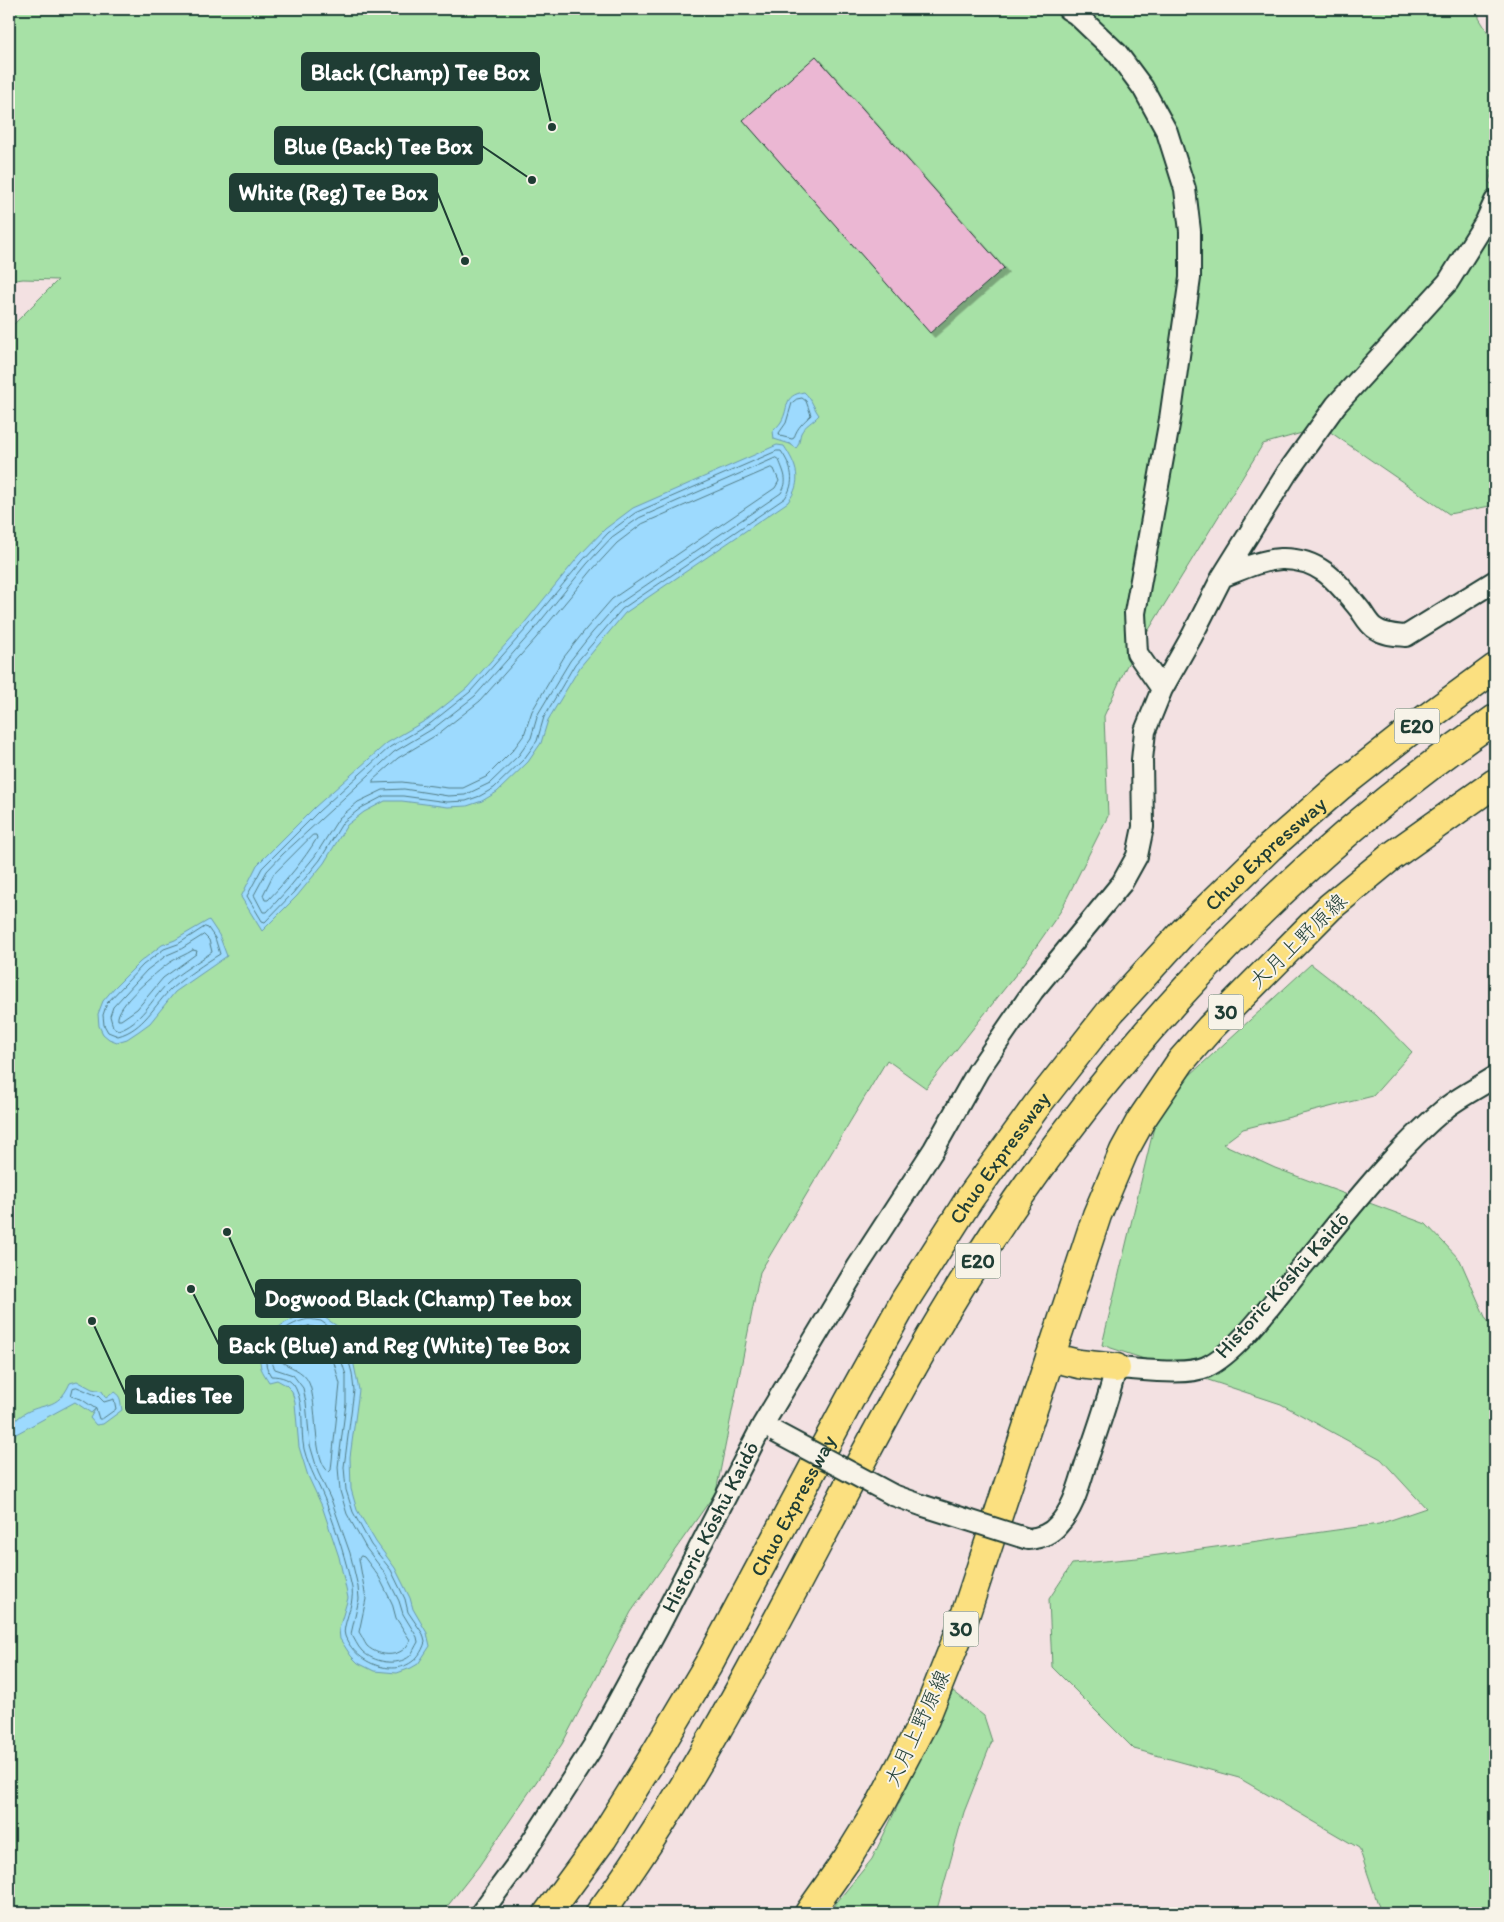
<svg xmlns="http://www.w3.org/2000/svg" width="1504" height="1922" viewBox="0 0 1504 1922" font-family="Itim,'Klee One',sans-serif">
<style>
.green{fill:#a7e1a6;stroke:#638f6d}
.water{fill:#9ddafe;stroke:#6b9bad}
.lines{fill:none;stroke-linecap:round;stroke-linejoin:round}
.shore{stroke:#517c85;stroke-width:1}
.building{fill:#ebb7d3;stroke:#1f3d34;filter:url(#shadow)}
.street-casing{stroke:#1f3d34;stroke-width:24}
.primary-casing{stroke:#1f3d34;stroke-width:31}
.highway-casing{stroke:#1f3d34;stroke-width:31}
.street{stroke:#f7f3e8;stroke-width:20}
.primary{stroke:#fbe080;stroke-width:28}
.highway{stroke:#fbe080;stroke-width:28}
.street-bridge-casing{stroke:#1f3d34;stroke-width:24;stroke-linecap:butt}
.street-bridge{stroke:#f7f3e8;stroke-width:20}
.labels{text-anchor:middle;stroke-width:4;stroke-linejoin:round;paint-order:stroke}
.shield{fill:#f7f3e8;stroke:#60746a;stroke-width:1}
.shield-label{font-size:20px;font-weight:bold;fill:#1f3d34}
.street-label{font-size:21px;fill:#1f3d34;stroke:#f7f3e8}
.leader{fill:none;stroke:#1f3d34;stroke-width:2}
.callout-dot{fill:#1f3d34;stroke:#f7f3e8;stroke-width:2}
.callout{fill:#1f3d34;stroke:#1f3d34;stroke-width:2}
.callout-label{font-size:22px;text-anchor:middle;font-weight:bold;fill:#fff}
</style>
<defs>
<filter id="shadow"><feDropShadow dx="4.5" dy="4.5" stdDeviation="0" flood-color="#0004"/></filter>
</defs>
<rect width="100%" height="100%" fill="#f3e1e2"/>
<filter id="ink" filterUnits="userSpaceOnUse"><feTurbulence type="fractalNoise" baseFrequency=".02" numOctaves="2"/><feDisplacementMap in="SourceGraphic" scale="10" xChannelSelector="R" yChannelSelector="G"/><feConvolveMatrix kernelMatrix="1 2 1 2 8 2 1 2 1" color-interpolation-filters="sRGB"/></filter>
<g filter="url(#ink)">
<path class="green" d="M 9,9 L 1479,9 L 1479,18 L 1495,44 L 1495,162 L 1489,182 L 1495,187 L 1495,505 L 1449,514 L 1323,427 L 1263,444 L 1126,667 L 1104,716 L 1108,816 L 1060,912 L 1024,964 L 926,1088 L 887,1060 L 760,1272 L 716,1492 L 631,1612 L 562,1744 L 479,1866 L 442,1913 L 9,1913 L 9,329 L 58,280 L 23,279 L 9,281 Z
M 1311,964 L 1376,1015 L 1412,1052 L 1373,1096 L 1243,1129 L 1223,1144 L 1275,1168 L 1426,1224 L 1460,1260 L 1486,1319 L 1495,1329 L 1495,1913 L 1381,1913 L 1359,1848 L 1239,1778 L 1134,1749 L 1052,1667 L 1049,1599 L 1072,1564 L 1137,1558 L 1379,1524 L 1426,1508 L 1381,1459 L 1281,1404 L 1102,1345 L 1155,1123 L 1189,1076 Z
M 953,1691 L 984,1716 L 992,1741 L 964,1812 L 936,1913 L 828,1913 L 872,1859 Z"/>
<path class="water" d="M 804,392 C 812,399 813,407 819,415 C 813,422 805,425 801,433 C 799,439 800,444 796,448 L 790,444 L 774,439 L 773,431 C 776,428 779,425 781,422 C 790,407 782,396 804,392 Z
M 777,445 L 784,446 C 797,466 803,481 788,502 L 625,613 L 580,667 L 548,720 L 541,743 L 528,762 L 497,792 L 482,801 L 467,806 L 448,807 L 402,801 L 385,801 L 364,812 L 347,825 L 324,863 L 297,896 L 262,931 L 241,897 L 257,865 L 315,807 L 387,743 L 428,719 L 467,688 L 522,626 L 579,556 L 605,529 L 633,508 Z
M 209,920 L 219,935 L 227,956 L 175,992 L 150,1023 L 139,1031 L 127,1039 L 117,1042 L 109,1039 L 103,1034 L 99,1026 L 98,1014 L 103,1001 L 114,988 L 140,962 L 162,945 L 175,940 Z
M 309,1314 L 322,1316 L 340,1328 L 348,1342 L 352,1355 L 359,1390 L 350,1457 L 351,1489 L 357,1510 L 376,1542 L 395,1568 L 410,1598 L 413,1609 L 427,1633 L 430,1646 L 418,1664 L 411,1668 L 397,1673 L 374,1671 L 358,1663 L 351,1656 L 340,1639 L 339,1629 L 348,1598 L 339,1557 L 322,1506 L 308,1476 L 299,1447 L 295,1403 L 292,1391 L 286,1385 L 277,1380 L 269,1382 C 266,1377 263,1373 261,1368 C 254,1339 285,1318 309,1314 Z
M 77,1381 L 92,1389 L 102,1391 L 106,1398 L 114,1392 C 122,1397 120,1402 122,1410 L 103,1424 L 96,1425 L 90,1418 L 96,1408 L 91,1413 L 75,1402 L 16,1434 L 9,1443 L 9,1429 C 14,1425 16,1418 22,1415 C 43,1401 57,1412 70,1383 Z"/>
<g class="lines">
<path class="shore" d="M 797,399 L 802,398 L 806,401 L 811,415 C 804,422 797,427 794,438 L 792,439 L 780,436 L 779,433 L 786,423 L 792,403 Z
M 777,451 L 781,451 C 792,467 796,482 785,498 L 622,609 L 575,664 L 544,717 L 537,741 L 524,759 L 494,788 L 480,796 L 466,801 L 447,802 L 403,796 L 384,796 L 361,808 L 343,822 L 320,860 L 293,893 L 265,922 L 262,921 L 247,896 L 262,868 L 319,811 L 390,747 L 431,723 L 470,692 L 526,629 L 583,560 L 608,533 L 635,513 Z
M 776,458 L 779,460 C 784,473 789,481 781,493 L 617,605 L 592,633 L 570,661 L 538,714 L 531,738 L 519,755 L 490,783 L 465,795 L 448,796 L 404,789 L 383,790 L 358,802 L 339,818 L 315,856 L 288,889 L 267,912 L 263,912 L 254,895 L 267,871 L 283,854 L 394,752 L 434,728 L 475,696 L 530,634 L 587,564 L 612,537 L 639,518 Z
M 771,468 L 774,469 L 779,481 L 775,488 L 612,599 L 586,629 L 564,657 L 532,711 L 524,735 L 513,750 L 486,777 L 463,788 L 448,788 L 402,782 L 373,783 L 373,780 L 398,758 L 438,734 L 480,701 L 536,638 L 593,569 L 617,543 L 642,524 Z
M 313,835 L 316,835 L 317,838 C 304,860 286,881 268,900 L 265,900 L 263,895 L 273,875 Z
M 205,927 L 208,928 L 215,938 L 220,954 C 205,963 185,977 172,988 C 154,1005 144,1029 118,1036 L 108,1032 L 104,1025 L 103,1015 L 107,1003 L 143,965 L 164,949 L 178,944 Z
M 204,935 L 209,940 L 212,952 C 198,962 180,972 167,984 C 151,1000 141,1023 118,1030 L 113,1027 L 110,1016 L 113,1007 L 147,970 L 167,955 L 181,949 Z
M 193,950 L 197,951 L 196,954 L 163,978 L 137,1009 L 121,1020 L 118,1020 C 115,1006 157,972 169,963 C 176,958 186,955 193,950 Z
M 309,1319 L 321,1321 L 336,1332 L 344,1344 L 352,1373 L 354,1390 L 344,1467 L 346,1490 L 353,1512 L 371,1545 L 391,1570 L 405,1599 L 408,1612 L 423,1634 L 425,1642 C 413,1684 358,1670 345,1636 C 341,1627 355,1604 352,1588 C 346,1560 337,1532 327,1505 C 320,1486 309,1469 304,1449 C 300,1430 305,1407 296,1389 C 292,1379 281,1376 271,1376 C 253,1349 284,1323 309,1319 Z
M 309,1326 L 324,1330 L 335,1341 L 346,1375 L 346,1403 L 338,1467 L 340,1491 L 347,1514 L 366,1548 L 385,1573 L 399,1601 L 403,1614 L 417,1637 L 418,1642 C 415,1647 413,1652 410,1656 C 397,1667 373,1662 362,1651 C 357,1646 355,1639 351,1634 L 359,1599 L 358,1587 L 350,1553 L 332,1502 L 318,1472 L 310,1445 L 306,1402 L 303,1388 L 293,1375 L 275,1369 C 262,1348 291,1328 309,1326 Z
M 309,1333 L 320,1336 L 329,1345 L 340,1384 L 331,1470 L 329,1472 C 312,1460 318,1403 309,1383 C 303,1369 289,1368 279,1360 C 283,1345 294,1335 309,1333 Z
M 77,1387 L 98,1396 L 104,1402 L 114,1399 L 116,1409 L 102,1419 L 99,1419 L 96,1409 L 81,1399 L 71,1396 L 73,1388 Z
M 361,1556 L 364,1557 L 379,1577 L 392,1603 L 396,1618 L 410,1640 C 404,1658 380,1658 367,1646 C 364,1642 362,1636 359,1632 L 366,1599 L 359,1559 Z"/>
</g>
<path class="building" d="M 816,56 L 1004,268 L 930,333 L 743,120 Z"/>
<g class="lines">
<g class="street-casing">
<path id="street" d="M 1068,9 L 1076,14 L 1117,53 L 1143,88 L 1167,132 L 1185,189 L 1190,231 L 1190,278 L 1170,419 L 1135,613 L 1137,653 L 1162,689
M 1222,577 C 1240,570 1260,560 1281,559 C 1321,558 1338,583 1361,611 C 1365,617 1370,626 1376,629 C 1385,635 1396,635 1406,636 L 1495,581
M 893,1495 L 924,1506
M 1028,1539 C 1040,1538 1050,1535 1058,1525 C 1074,1508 1079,1485 1086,1463 C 1097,1432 1108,1401 1116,1368 C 1139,1369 1186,1376 1206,1367 C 1237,1353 1273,1302 1295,1275 C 1343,1218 1389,1155 1447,1107 C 1461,1096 1479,1087 1495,1077
M 481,1913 L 518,1863 L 596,1742 L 658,1628 L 762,1426 L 858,1266 L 934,1149 L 978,1071 L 1033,991 L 1122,883 L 1137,856 L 1143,827 L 1142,760 L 1145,731 L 1162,689 L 1192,636 L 1222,577 L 1287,473 L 1336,405 L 1448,282 L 1486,221 L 1495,201"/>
</g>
<g class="primary-casing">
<path id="primary" d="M 1050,1357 L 1079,1364 L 1116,1368
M 809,1913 L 847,1859 L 879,1807 L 925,1719 L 959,1634 L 1097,1215 L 1124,1151 L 1141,1120 L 1181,1061 L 1210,1028 L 1330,907 L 1392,856 L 1495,783"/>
</g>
<g class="highway-casing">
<g id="highway">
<path id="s1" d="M 548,1913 L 603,1838 L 654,1756 L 708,1665 L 849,1401 L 905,1300 L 970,1198 L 1040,1101 L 1111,1011 L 1186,929 L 1270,847 L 1340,786 L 1420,723 L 1495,668"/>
<path d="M 600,1913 C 736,1727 825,1513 943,1315 C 1083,1080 1271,874 1495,719"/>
</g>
</g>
<use href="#street" class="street"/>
<use href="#primary" class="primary"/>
<use href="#highway" class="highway"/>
<g class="street-bridge-casing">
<path id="street-bridge" d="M 775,1432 L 893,1495
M 924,1506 L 1028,1539"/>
</g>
<use href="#street-bridge" class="street-bridge"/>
</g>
</g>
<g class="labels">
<g class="shield">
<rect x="1394.5" y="708.5" width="45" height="35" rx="4"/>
<rect x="1208.5" y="994.5" width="35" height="35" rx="4"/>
<rect x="955.5" y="1243.5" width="45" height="35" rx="4"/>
<rect x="943.5" y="1611.5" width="35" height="35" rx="4"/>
</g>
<g class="shield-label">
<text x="1417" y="733">E20</text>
<text x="1226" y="1019">30</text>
<text x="978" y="1268">E20</text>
<text x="961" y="1636">30</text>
</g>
<g class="street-label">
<text dy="7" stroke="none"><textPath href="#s1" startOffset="1286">Chuo Expressway</textPath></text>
<text transform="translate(1298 941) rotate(-44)" y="7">大月上野原線</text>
<text dy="7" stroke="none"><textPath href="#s1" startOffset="881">Chuo Expressway</textPath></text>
<text transform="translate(1282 1285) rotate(-48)" y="7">Historic Kōshū Kaidō</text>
<text dy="7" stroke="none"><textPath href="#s1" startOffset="476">Chuo Expressway</textPath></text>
<text transform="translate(710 1527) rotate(-63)" y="7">Historic Kōshū Kaidō</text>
<text transform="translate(917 1728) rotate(-65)" y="7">大月上野原線</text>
</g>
</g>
<path class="leader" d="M552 127L539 72M532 180L482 146M465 261L437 192M227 1232L256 1298M191 1289L219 1345M92 1321L126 1395"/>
<g class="callout-dot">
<circle cx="552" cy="127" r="5"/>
<circle cx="532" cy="180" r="5"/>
<circle cx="465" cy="261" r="5"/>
<circle cx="227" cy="1232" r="5"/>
<circle cx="191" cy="1289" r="5"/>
<circle cx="92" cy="1321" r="5"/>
</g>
<g class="callout">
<rect x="302" y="53" width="237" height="37" rx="5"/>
<rect x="275" y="127" width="207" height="37" rx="5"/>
<rect x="230" y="174" width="207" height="37" rx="5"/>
<rect x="256" y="1280" width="324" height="37" rx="5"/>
<rect x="219" y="1326" width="361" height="37" rx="5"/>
<rect x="126" y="1376" width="117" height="37" rx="5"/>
</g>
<g class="callout-label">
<text x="420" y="80">Black (Champ) Tee Box</text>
<text x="378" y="154">Blue (Back) Tee Box</text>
<text x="333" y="200">White (Reg) Tee Box</text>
<text x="418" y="1306">Dogwood Black (Champ) Tee box</text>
<text x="399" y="1353">Back (Blue) and Reg (White) Tee Box</text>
<text x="184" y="1403">Ladies Tee</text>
</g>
<rect width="1504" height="1922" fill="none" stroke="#f7f3e8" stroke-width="30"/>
<rect x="15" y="15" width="1474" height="1892" fill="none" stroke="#1f3d34" stroke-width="2" filter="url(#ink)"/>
</svg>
